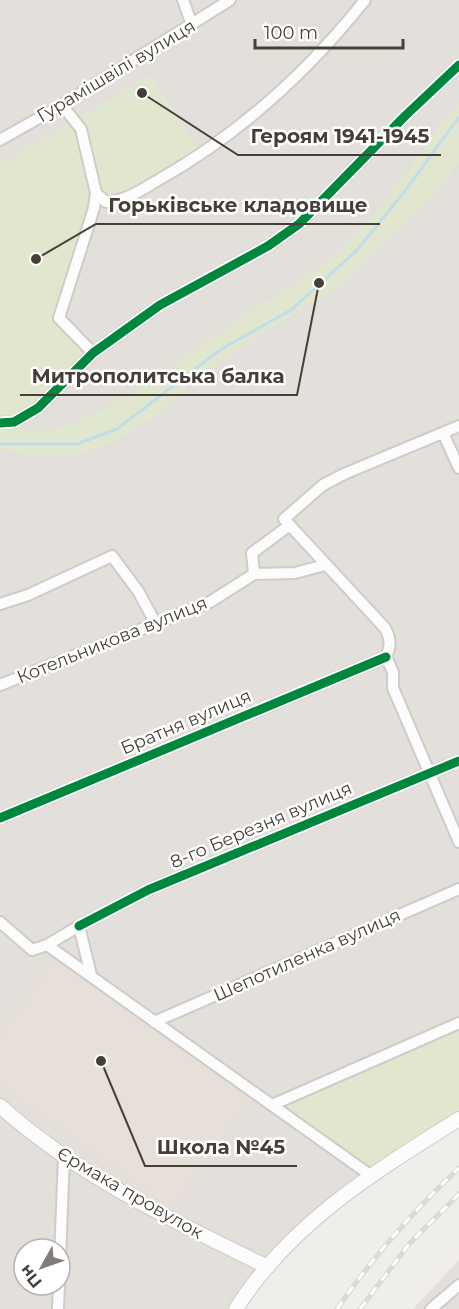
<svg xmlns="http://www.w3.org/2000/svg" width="459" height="1309" viewBox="0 0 459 1309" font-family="Montserrat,sans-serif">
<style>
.residential{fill:#e3dfda;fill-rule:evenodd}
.education{fill:#e6e0d8}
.green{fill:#e0e7ce}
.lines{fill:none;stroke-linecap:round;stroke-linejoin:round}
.stream{stroke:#c1dde9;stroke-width:3}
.minor-casing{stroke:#ceccc9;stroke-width:14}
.tertiary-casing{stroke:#ceccc9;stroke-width:16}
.minor{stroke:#fdfcfc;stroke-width:10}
.tertiary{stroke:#fdfcfc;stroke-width:14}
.rail-casing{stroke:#d9d9d8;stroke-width:5}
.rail{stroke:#fff;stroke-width:3;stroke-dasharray:9;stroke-linecap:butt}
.cycleway-casing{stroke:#fff;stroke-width:13}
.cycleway{stroke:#00873e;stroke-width:9}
.labels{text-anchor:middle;stroke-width:5;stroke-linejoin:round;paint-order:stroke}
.street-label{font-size:18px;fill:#453f38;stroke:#fff}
.leader{fill:none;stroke:#453f38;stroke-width:2}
.callout-dot{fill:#453f38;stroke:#fff;stroke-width:2}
.callout-label{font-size:20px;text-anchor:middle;font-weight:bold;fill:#453f38;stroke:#fff;stroke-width:5;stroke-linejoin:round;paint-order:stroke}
</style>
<rect width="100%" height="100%" fill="#f0eeeb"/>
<path class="residential" d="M 0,0 L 459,0 L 459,1029 L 284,1106 L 370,1168 L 330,1197 L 297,1227 L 247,1282 L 229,1309 L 0,1309 ZM 24,1249 L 60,1249 L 60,1285 L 24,1285 Z
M 459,1260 L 459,1309 L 413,1309 Z"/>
<path class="education" d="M 56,956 L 253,1097 L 172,1210 L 0,1087 L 0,1035 Z"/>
<path class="green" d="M 151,75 L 199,151 L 118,198 L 107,198 L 90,207 L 55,311 L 55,319 L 87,353 C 63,378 37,416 0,419 L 0,164 Z
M 459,103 L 459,162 L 432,198 L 334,290 L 244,345 L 190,384 L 159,413 L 116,441 L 76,456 L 36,456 L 0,450 L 0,429 C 18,427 42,433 59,428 C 127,406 190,351 249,312 C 279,292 312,276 339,251 C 387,208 418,151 459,103 Z
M 459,1029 L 459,1112 L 370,1168 L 284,1106 Z"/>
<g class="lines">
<path class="stream" d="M 0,444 L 77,444 L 117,429 L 220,350 L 291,310 L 356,251 L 405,191 L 459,117"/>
<g class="minor-casing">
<path id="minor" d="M 183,0 L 192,25
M 62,105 L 81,129 L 96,193 L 94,208 L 59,318 L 93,353
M 0,140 L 62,105 L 230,0
M 96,193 L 106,202 C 126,201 143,189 160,179 C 241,133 307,73 365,0
M 0,423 L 14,422 L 38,408 L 93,353 L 160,305 L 268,246 L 299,224 L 405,116 L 459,65
M 443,433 L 459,468
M 254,574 L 252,553 L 290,525
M 0,604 L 28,595 L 112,556 L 138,591 L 156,624
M 386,657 C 391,646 391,639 385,628 L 284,519 L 323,485 L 344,474 L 459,426
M 386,657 L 393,672 L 393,688 L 459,842
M 0,685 L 210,602 L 254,574 L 295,573 L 325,565
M 0,818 L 386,657
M 0,922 L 32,950 L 47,945 L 79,926 L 91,975
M 79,926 L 148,890 L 459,761
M 47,945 L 370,1175
M 154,1022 L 459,889
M 272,1105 L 459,1023
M 60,1258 L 64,1156
M 58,1309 L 59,1285
M 431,1309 L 459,1285"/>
</g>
<g class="tertiary-casing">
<path id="tertiary" d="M 0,1106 C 78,1176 175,1222 268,1267
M 236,1309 C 289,1224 376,1171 459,1119"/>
</g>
<use href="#minor" class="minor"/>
<use href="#tertiary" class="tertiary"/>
<g class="rail-casing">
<path id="rail" d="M 337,1309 C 373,1257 413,1211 459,1168
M 360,1309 L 409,1244 L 459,1194"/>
</g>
<use href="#rail" class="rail"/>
<g class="cycleway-casing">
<path id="cycleway" d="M 0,423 L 14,422 L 38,408 L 93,353 L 160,305 L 268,246 L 299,224 L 405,116 L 459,65
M 0,818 L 386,657
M 79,926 L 148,890 L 459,761"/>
</g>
<use href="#cycleway" class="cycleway"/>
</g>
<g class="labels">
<g class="street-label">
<text transform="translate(116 71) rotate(-31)" y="6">Гурамішвілі вулиця</text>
<text transform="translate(112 640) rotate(-22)" y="6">Котельникова вулиця</text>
<text transform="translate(186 722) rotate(-23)" y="6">Братня вулиця</text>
<text transform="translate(261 825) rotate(-23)" y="6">8-го Березня вулиця</text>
<text transform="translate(307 955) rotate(-24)" y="6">Шепотиленка вулиця</text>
<text transform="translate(130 1193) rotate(30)" y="6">Єрмака провулок</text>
</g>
</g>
<path class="leader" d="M142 93L238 155H441M36 259L96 224H380M319 283L297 395H20M101 1061L145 1166H297"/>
<g class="callout-dot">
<circle cx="142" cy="93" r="6"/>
<circle cx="36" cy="259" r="6"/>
<circle cx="319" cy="283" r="6"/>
<circle cx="101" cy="1061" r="6"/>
</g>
<g class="callout-label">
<text x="340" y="143">Героям 1941-1945</text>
<text x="238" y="212">Горьківське кладовище</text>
<text x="158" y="383">Митрополитська балка</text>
<text x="221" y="1154">Школа №45</text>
</g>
<g transform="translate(42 1267) rotate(230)"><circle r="28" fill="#ffffff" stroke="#b5b2af" stroke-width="1.5"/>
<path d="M0-4.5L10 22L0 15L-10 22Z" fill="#817c77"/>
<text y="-9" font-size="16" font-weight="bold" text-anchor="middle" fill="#453f38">Пн</text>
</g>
<path d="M255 39v9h148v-9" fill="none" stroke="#453f38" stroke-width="3"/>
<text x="264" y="39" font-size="18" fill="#453f38" stroke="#ffffff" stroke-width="4.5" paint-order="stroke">100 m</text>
</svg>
